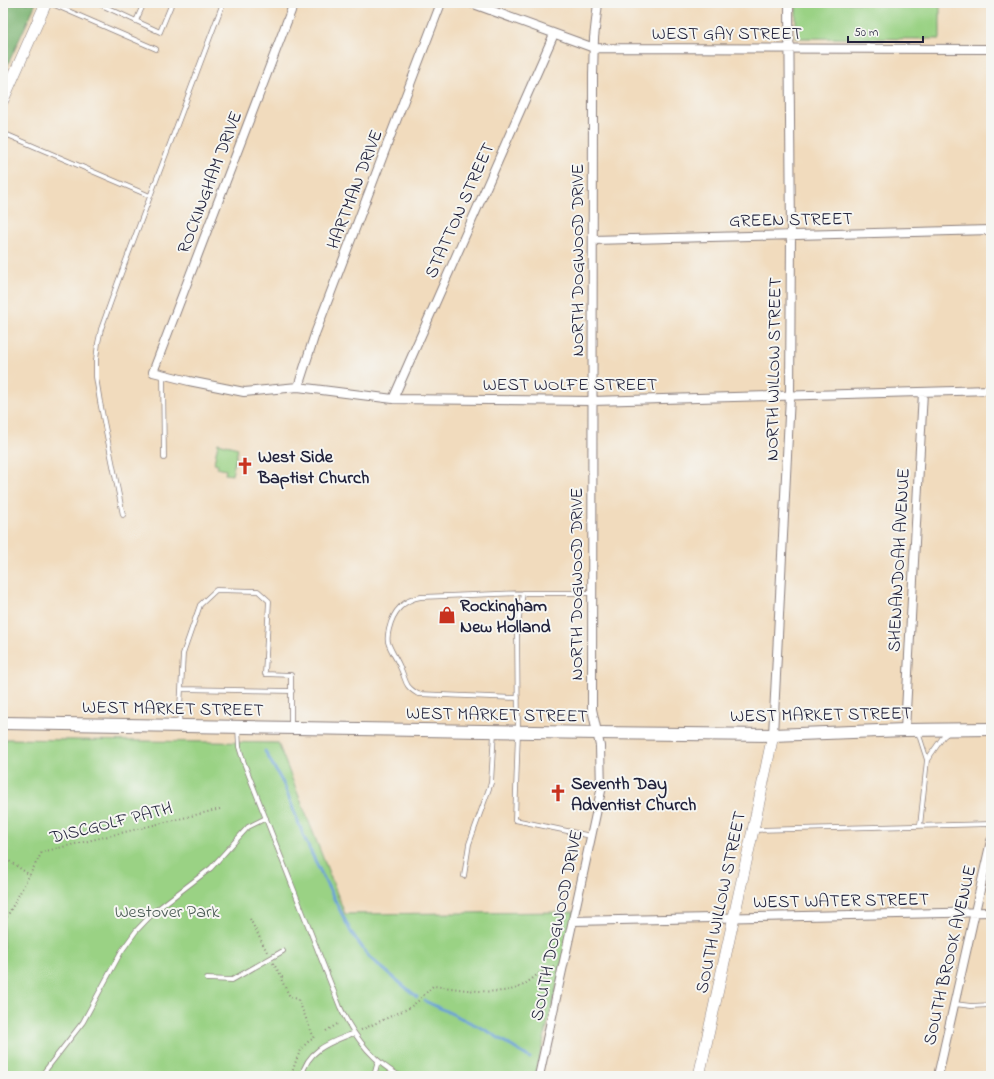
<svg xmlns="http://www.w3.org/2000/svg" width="994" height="1079" viewBox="0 0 994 1079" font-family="'Indie Flower',sans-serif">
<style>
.green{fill:#9ad284;stroke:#5e7a60}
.forest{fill:#7bb472;stroke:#4e6b56}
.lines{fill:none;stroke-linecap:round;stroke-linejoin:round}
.stream{stroke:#6ba0d8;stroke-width:3}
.lane-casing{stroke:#8a7e7c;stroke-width:5.5}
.street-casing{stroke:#8a7e7c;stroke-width:10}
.secondary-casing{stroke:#8a7e7c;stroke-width:12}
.primary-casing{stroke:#8a7e7c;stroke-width:14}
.path{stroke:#8a7e7c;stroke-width:2;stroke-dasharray:1 3;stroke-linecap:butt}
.lane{stroke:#fff;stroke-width:4}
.street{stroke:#fff;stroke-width:8}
.secondary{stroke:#fff;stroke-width:11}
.primary{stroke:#fff;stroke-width:12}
.labels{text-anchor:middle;stroke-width:4;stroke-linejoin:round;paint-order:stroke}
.street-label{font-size:18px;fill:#22223b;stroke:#f6f6f2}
.poi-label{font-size:18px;font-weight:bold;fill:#22223b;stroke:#f6f6f2;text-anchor:start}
.park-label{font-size:18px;fill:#465751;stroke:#f6f6f2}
</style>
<rect width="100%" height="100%" fill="#f6f6f2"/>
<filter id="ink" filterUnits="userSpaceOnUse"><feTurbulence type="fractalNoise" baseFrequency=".025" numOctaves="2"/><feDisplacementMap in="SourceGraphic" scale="8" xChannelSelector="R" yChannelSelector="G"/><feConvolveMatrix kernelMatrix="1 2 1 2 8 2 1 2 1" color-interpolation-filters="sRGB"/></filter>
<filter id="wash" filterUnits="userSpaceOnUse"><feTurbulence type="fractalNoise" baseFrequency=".012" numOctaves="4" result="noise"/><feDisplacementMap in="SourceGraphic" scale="16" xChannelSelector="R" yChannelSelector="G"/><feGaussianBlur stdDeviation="0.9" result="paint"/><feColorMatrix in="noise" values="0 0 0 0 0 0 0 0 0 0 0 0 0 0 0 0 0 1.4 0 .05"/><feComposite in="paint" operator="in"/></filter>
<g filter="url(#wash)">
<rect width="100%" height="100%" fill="#f1dbbd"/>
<path class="green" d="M 796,3 L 940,3 L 940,39 L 796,38 Z
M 218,443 L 238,448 L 232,475 L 225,474 L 226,470 L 217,468 L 218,464 L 214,463 Z
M 6,739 L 278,743 L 345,914 L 575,912 L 535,1076 L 3,1076 L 3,749 Z"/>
<path class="forest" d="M 3,3 L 36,3 L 3,75 Z"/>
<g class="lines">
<path class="stream" d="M 265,751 L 284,785 L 304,837 L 319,869 L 351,932 L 369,957 L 417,997
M 425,1001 L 486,1030 L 530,1058
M 547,1075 L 548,1076"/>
</g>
</g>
<g filter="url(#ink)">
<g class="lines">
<g class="lane-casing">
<path id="lane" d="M 50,3 L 156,49
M 97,3 L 160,32 L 172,3
M 136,21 L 144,3
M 3,133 L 150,196
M 163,375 L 164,458
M 123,515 L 100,402 L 96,377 L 96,360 L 98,343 L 101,329 L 119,279 L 223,3
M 523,593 L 517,631 L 518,732 L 515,820 L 591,836
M 181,689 L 292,691
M 518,698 L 418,694 C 403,685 407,681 400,667 C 397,659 390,650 388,642 C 387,638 388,633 389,629 C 393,612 402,600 421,597 L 523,593 L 592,593
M 179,725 L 183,654 L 200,605 L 216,590 L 258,591 L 269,601 L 265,674 L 291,675 L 291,726
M 238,727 L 239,747 L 244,763 L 340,1007 C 353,1035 372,1061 400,1076
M 918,732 L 927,760 L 943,737 L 949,732
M 920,826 L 927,760
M 753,830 L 991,824
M 464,876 L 469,844 L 491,783 L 494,732
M 207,979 L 232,980 L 283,951
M 955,1004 L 971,1006 L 991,1005
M 41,1076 L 83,1022 L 121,952 L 136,931 L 155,911 L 211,868 L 248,827 L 266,818
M 302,1076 C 307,1049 332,1042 354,1033
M 374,1076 L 378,1061"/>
</g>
<g class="street-casing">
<path id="street" d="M 294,3 L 153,372 L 189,381 L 244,392 L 298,387 L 393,399 L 592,401 L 991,390
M 471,3 L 594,48 L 991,49
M 593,240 L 991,230
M 298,387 L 315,334 L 441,3
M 393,399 L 554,34
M 905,730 L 923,392
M 773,735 L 790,396 L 791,235 L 789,3
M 573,921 L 991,912
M 539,1076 L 601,791 L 600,746 L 592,709 L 593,75 L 594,38 L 598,3
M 938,1076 L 991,841"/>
</g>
<g class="secondary-casing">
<path id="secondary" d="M 3,100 L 46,3
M 699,1076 L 753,830 L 773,735"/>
</g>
<g class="primary-casing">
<path id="primary" d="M 3,723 L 597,733 L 773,735 L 905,730 L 991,729"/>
</g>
<path class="path" d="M 3,857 L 30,875
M 250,919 L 267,952
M 3,924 L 42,852 L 220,809
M 273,963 L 282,977 L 281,979 L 290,997 L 298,999 L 314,1038 C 299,1046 296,1061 291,1076
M 361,1030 L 409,1008 L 418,1001 L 433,986 C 456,988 495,996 517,988 C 529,984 539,970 554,966
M 326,1031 L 339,1023"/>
<use href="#lane" class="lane"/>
<use href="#street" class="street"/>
<use href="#secondary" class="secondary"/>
<use href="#primary" class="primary"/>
</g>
</g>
<defs>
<g id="church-bare" transform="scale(1.38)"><path d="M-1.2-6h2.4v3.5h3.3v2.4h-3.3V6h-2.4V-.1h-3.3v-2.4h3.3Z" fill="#c8321e" stroke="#f6f6f2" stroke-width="2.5" paint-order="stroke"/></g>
<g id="shop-bare" transform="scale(1.38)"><path d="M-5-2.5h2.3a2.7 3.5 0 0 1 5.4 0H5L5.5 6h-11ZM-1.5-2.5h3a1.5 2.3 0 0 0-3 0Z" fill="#c8321e" stroke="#f6f6f2" stroke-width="2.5" paint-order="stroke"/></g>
</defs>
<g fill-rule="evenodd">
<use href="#church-bare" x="245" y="466"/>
<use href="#shop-bare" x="447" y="615"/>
<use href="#church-bare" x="558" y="793"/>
</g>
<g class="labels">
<g class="street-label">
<text x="727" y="39">WEST GAY STREET</text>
<text transform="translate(209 182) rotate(-69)" y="6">ROCKINGHAM DRIVE</text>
<text transform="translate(354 189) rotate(-69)" y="6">HARTMAN DRIVE</text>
<text transform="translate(459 210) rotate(-66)" y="6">STATTON STREET</text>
<text transform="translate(791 219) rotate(-1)" y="6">GREEN STREET</text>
<text transform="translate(577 260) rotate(-90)" y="6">NORTH DOGWOOD DRIVE</text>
<text transform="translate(773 369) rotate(-89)" y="6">NORTH WILLOW STREET</text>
<text x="570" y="390">WEST WOLFE STREET</text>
<text transform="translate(898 560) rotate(-87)" y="6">SHENANDOAH AVENUE</text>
<text transform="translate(576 584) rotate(-90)" y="6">NORTH DOGWOOD DRIVE</text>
<text transform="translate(173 708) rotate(1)" y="6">WEST MARKET STREET</text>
<text transform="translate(497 714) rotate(1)" y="6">WEST MARKET STREET</text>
<text transform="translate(821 714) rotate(-1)" y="6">WEST MARKET STREET</text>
<text transform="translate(111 822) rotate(-14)" y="6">DISCGOLF PATH</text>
<text transform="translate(841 900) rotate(-1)" y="6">WEST WATER STREET</text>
<text transform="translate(720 902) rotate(-78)" y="6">SOUTH WILLOW STREET</text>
<text transform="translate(556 925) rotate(-78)" y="6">SOUTH DOGWOOD DRIVE</text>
<text transform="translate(949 955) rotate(-77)" y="6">SOUTH BROOK AVENUE</text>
</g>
<g class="poi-label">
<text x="258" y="462">West Side<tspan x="258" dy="21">Baptist Church</tspan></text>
<text x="460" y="611">Rockingham<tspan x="460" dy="21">New Holland</tspan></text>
<text x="571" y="789">Seventh Day<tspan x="571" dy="21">Adventist Church</tspan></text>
</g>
<g class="park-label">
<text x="167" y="917">Westover Park</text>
</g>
</g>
<rect width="994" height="1079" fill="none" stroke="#f6f6f2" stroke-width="16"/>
<path d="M848 36v6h75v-6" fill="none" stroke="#22223b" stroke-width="2"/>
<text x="854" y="36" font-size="12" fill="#22223b" stroke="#f6f6f2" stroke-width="3" paint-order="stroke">50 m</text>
</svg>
